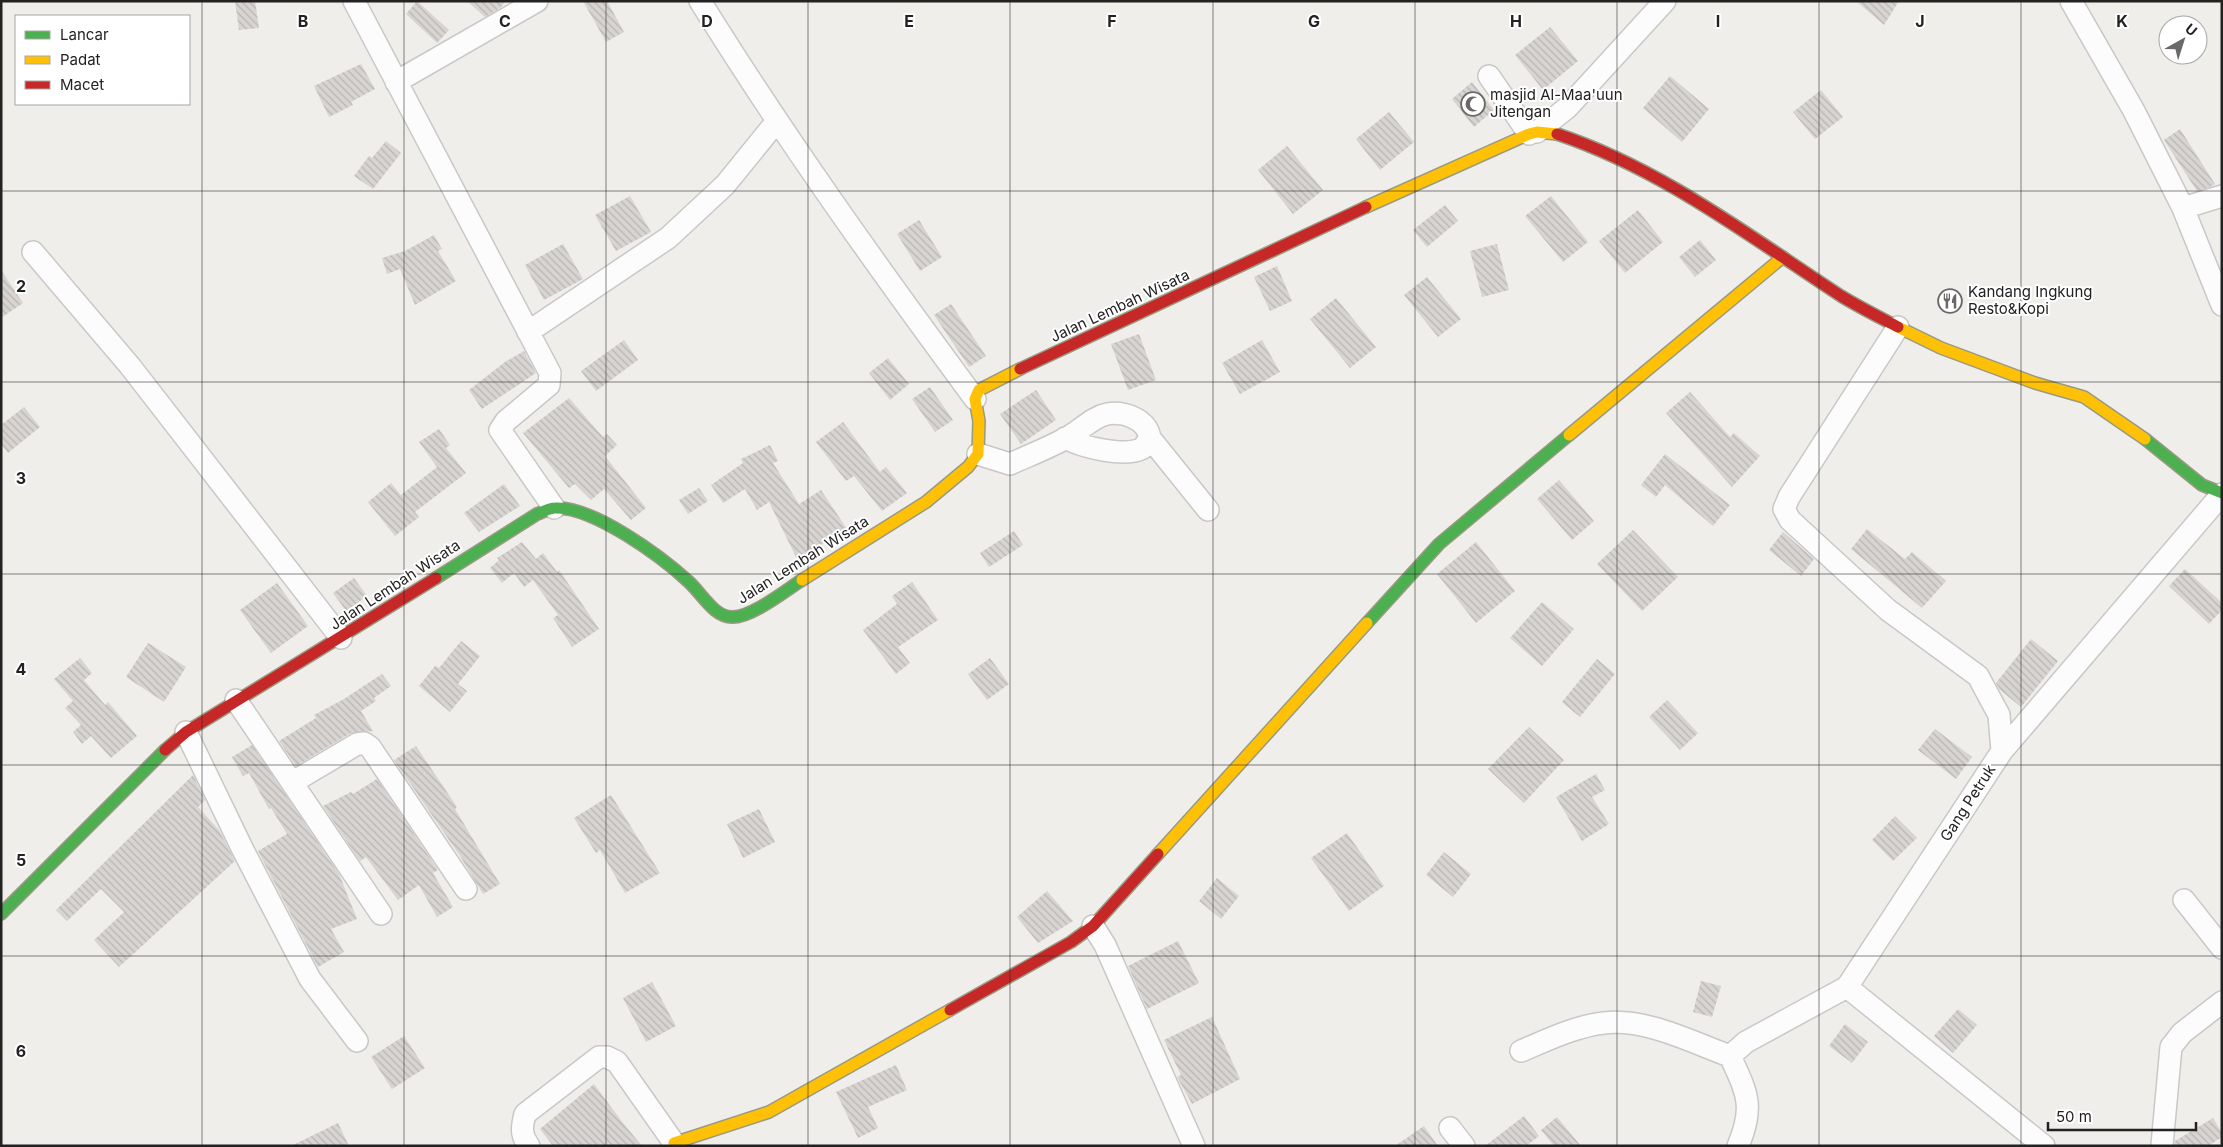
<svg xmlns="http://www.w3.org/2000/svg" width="2223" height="1147" viewBox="0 0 2223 1147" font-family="Inter,sans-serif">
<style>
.building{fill:url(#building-back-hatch)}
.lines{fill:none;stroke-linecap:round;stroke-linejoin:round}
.street-casing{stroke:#c9c8c7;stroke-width:24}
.fast-casing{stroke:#999a82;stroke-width:14}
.slow-casing{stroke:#999a82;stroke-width:14}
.jam-casing{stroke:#999a82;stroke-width:14}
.street{stroke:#fdfcfc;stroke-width:21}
.fast{stroke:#4caf50;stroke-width:11}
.slow{stroke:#ffc107;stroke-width:11}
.jam{stroke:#c62828;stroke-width:11}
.grid{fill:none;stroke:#222;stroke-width:1;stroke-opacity:0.55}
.labels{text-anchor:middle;stroke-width:4;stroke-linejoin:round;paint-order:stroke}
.poi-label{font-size:15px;fill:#222;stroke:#fff;text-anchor:start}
.street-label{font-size:15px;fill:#222;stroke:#fff}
.grid-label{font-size:16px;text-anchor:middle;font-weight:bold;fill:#222;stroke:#fff;stroke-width:4;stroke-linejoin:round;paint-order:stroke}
</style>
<defs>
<pattern id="building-back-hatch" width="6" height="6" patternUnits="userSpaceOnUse" patternTransform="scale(1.25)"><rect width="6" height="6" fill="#d7d4d2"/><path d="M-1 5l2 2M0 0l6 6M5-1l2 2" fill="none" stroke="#b8b6b4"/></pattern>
</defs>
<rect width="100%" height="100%" fill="#f0eeeb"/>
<path class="building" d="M 235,1 L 255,1 L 259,28 L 239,30 Z
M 417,1 L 449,30 L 437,43 L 406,14 Z
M 467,1 L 506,1 L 500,8 L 485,17 Z
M 583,1 L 607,1 L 624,32 L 606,42 Z
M 1856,1 L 1899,1 L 1884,25 Z
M 1550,27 L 1578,61 L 1543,90 L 1515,55 Z
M 361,64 L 375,89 L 351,102 L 353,105 L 329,117 L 314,86 Z
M 1670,76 L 1709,109 L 1682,142 L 1643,108 Z
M 1472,82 L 1494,110 L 1474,127 L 1452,99 Z
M 1821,90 L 1843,117 L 1815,139 L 1793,112 Z
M 1389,112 L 1414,142 L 1380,170 L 1356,139 Z
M 2180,129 L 2215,184 L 2210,187 L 2197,191 L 2164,140 Z
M 386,141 L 401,153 L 373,189 L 354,176 L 369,156 L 372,158 Z
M 1287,146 L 1323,190 L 1293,214 L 1258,170 Z
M 630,196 L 651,232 L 616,251 L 595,215 Z
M 1551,196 L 1588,242 L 1563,262 L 1525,216 Z
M 1445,205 L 1458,221 L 1427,247 L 1413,230 Z
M 1638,210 L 1663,242 L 1625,273 L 1599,241 Z
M 919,220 L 942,257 L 920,271 L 897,234 Z
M 434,235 L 442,249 L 438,251 L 456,281 L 415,305 L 400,269 L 387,274 L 382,258 L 405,251 Z
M 1700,240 L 1716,260 L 1695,277 L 1679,257 Z
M 563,244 L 583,279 L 544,300 L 525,265 Z
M 1497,244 L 1509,290 L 1482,297 L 1470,251 Z
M 1277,266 L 1292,301 L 1270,311 L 1254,277 Z
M 1,270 L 23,303 L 1,318 Z
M 1427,277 L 1461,319 L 1438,337 L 1404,295 Z
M 1336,298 L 1376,347 L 1350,368 L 1310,319 Z
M 951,304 L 986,356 L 969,367 L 934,315 Z
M 1139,334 L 1156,380 L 1128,390 L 1111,344 Z
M 624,340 L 638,360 L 596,391 L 581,371 Z
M 1262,340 L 1280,372 L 1240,394 L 1222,363 Z
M 524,351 L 536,373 L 482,409 L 469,390 L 505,362 Z
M 888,358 L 909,384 L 890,400 L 869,373 Z
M 930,387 L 953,420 L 935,432 L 912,399 Z
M 1036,390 L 1056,420 L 1021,444 L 1000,414 Z
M 1690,392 L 1730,437 L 1734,433 L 1760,456 L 1732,487 L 1666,413 Z
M 569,398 L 603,437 L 607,434 L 617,445 L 605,456 L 646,508 L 631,520 L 604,489 L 591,500 L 575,484 L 569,488 L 523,433 Z
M 24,407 L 40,427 L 8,453 L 1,444 L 1,425 Z
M 843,422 L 880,472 L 886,467 L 907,493 L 882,511 L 854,476 L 846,481 L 816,442 Z
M 439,429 L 450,445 L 446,448 L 466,473 L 415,512 L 419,517 L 395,536 L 368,502 L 391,483 L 401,495 L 437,467 L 419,442 Z
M 770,445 L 778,461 L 773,463 L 799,504 L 821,490 L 847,529 L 797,559 L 769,502 L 757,510 L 745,489 L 723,503 L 711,485 L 743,463 L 741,459 Z
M 1665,454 L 1730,505 L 1713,526 L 1665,485 L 1656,497 L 1641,485 Z
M 1559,480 L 1594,521 L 1572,540 L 1537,499 Z
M 504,484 L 520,506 L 479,532 L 464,513 Z
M 699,488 L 708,501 L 688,514 L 679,500 Z
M 1867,529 L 1905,559 L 1912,552 L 1946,581 L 1922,608 L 1851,549 Z
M 1633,530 L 1678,577 L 1642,611 L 1597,564 Z
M 1014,531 L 1023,545 L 989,567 L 980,553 Z
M 1783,532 L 1814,559 L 1801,576 L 1769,550 Z
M 522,542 L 536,559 L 543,553 L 557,572 L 559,570 L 599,629 L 572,647 L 553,618 L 558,615 L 533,580 L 524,587 L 514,573 L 502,583 L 490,568 L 499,560 L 497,558 Z
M 1476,542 L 1515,591 L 1476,623 L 1437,574 Z
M 2185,569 L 2222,603 L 2222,610 L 2209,624 L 2169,586 Z
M 354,578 L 367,596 L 346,611 L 333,593 Z
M 912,582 L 938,620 L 898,647 L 910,663 L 896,674 L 863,630 L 897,604 L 892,596 Z
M 277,583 L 308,626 L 271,653 L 240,610 Z
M 1542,602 L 1574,629 L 1542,666 L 1510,638 Z
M 2031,639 L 2058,661 L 2021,707 L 2000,690 L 1996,683 Z
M 461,641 L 480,656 L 458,684 L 467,691 L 450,712 L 419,686 L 435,666 L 439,668 Z
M 148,643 L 186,667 L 164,702 L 126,677 Z
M 80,658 L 92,673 L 84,680 L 105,705 L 108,702 L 137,736 L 111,758 L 91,736 L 82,744 L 73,732 L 81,725 L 65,708 L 73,701 L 54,679 Z
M 990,658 L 1009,684 L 987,700 L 968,674 Z
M 1597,659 L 1615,674 L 1580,717 L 1562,702 Z
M 382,674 L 391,686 L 374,698 L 376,701 L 361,711 L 373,731 L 351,733 L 296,766 L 279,741 L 316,718 L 314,715 L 344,699 Z
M 1667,700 L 1698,733 L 1680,750 L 1649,717 Z
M 1529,727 L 1564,760 L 1524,803 L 1488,769 Z
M 1935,729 L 1972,757 L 1956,779 L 1918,750 Z
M 252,745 L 339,874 L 357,919 L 331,929 L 344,952 L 318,967 L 258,851 L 287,834 L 271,808 L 269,809 L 249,773 L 243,776 L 232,757 Z
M 416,746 L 457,807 L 455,809 L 500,884 L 483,894 L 460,856 L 394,760 Z
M 1596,774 L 1605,790 L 1592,797 L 1609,824 L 1582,841 L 1556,797 Z
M 193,775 L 205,800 L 198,807 L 219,830 L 235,861 L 119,967 L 94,940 L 124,912 L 101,889 L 67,921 L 56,910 Z
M 377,779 L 438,870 L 433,873 L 453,907 L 437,917 L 419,885 L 398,900 L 366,857 L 360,861 L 323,806 L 351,792 L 353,794 Z
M 611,795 L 660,873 L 625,893 L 600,850 L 596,853 L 574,818 Z
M 759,809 L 775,842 L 743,858 L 727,824 Z
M 1895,816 L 1917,838 L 1893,861 L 1872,840 Z
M 1347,833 L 1384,886 L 1349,911 L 1311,858 Z
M 1444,852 L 1471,874 L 1453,897 L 1426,875 Z
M 1217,878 L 1239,896 L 1221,919 L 1199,901 Z
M 1047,891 L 1073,921 L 1038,943 L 1017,917 Z
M 1178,941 L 1199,983 L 1147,1009 L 1128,966 Z
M 1701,981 L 1721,986 L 1712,1017 L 1693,1012 Z
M 652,982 L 676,1026 L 646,1042 L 623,998 Z
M 1958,1009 L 1977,1025 L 1953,1053 L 1934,1036 Z
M 1212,1017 L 1240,1079 L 1192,1104 L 1177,1077 L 1181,1075 L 1164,1040 Z
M 1845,1024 L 1868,1042 L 1852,1063 L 1829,1046 Z
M 404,1036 L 425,1068 L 392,1089 L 371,1057 Z
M 896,1065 L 907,1090 L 868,1107 L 878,1128 L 858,1138 L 836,1092 Z
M 594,1084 L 623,1123 L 642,1146 L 553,1146 L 540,1129 Z
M 1524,1116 L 1539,1136 L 1526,1146 L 1485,1146 Z
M 1557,1117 L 1581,1146 L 1554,1146 L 1541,1130 Z
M 2213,1118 L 2222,1133 L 2222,1137 L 2208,1146 L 2174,1146 L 2175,1141 Z
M 338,1123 L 349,1146 L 291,1146 Z
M 1424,1126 L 1438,1146 L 1395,1146 Z"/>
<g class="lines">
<g class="street-casing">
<path id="street" d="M 354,1 L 550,373 L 549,385 L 506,421 L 500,430 L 554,508
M 700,1 C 785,138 879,269 975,399
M 2071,1 L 2134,111 L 2183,208 L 2222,305
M 1489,76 L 1529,134
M 396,82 L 537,1
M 1537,132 L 1568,107 L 1665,1
M 2183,208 L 2222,196
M 33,252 L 130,366 L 341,638
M 1898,327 L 1789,497 L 1784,509 L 1790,520 L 1888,610 L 1978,676 L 1999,715 L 2002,751
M 528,332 L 668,238 L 725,185 L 777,121
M 1065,438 C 1082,447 1125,458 1143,448 L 1150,438
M 978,454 L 1010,464 C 1030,455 1051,447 1070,436 C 1082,429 1093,417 1107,414 C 1124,411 1147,419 1150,438 L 1208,510
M 236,700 L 381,914
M 186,732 L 243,850 L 310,979 L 357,1041
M 293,782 L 357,744 L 364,743 L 370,747 L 466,889
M 2184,900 L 2222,948
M 1093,926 L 1105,945 L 1194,1146
M 1847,987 L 2044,1146
M 1521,1051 C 1547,1040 1576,1026 1604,1023 C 1646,1018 1691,1042 1730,1056
M 1450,1128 L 1464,1146
M 2162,1145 L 2171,1047 L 2182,1033 L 2222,1002
M 529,1146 C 520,1135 522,1126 525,1114 L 599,1057 L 607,1057 L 617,1062 L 674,1143
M 1738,1146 C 1755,1106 1747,1093 1730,1056 L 1746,1042 L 1847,987 L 2002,751 L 2222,494"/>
</g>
<g class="fast-casing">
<path id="fast" d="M 2145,439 L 2202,485 L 2222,493
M 436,578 L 537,514 C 543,512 549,508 555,508 C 593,506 662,557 689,582 C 702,594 714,617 732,617 C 751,618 786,590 802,580
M 1367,623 L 1439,544 L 1569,435
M 1,914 L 165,750"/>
</g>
<g class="slow-casing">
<path id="slow" d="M 1366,207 L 1529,134 L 1537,132 L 1557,134
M 1898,327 L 1941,348 L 2035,383 L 2084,397 L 2145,439
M 1569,435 L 1783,257
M 802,580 L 926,502 L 968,467 L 978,454 L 979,421 L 975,399 L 979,390 L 1020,369
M 1158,854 L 1367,623
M 675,1146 L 674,1143 L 769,1112 L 950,1010"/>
</g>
<g class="jam-casing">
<path id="jam" d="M 1557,134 C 1662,169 1749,236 1841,296 C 1859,307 1879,317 1898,327
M 1020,369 L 1366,207
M 165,750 L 186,732 L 436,578
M 950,1010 L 1071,942 L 1093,926 L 1158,854"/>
</g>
<use href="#street" class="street"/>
<use href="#fast" class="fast"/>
<use href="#slow" class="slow"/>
<use href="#jam" class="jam"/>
</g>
<path class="grid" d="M 202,1 L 202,1146M 404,1 L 404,1146M 606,1 L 606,1146M 808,1 L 808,1146M 1010,1 L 1010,1146M 1213,1 L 1213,1146M 1415,1 L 1415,1146M 1617,1 L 1617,1146M 1819,1 L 1819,1146M 2021,1 L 2021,1146M 1,191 L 2222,191M 1,382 L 2222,382M 1,574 L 2222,574M 1,765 L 2222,765M 1,956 L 2222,956"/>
<defs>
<g id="mosque-ring" transform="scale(1.25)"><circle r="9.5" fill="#fff" stroke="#6a6968" stroke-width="1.5"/><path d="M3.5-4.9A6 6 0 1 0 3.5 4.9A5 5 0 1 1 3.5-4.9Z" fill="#6a6968"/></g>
<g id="restaurant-ring" transform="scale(1.25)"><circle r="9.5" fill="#fff" stroke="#6a6968" stroke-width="1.5"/><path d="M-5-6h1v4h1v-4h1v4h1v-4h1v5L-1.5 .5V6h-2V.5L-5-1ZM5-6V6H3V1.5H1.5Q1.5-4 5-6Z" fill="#6a6968"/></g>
</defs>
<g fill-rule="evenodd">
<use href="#mosque-ring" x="1473" y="104"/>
<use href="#restaurant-ring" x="1950" y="301"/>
</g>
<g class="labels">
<g class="poi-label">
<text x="1490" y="100">masjid Al-Maa'uun<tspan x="1490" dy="17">Jitengan</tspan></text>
<text x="1968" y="297">Kandang Ingkung<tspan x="1968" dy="17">Resto&amp;Kopi</tspan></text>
</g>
<g class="street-label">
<text transform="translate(1120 306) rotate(-25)" y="5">Jalan Lembah Wisata</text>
<text transform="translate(803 560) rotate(-32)" y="5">Jalan Lembah Wisata</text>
<text transform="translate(395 585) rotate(-33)" y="5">Jalan Lembah Wisata</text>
<text transform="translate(1968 803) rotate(-57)" y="5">Gang Petruk</text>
</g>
</g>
<g class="grid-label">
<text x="303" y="27">B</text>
<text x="505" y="27">C</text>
<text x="707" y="27">D</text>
<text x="909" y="27">E</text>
<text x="1112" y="27">F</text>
<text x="1314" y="27">G</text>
<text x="1516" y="27">H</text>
<text x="1718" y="27">I</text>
<text x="1920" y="27">J</text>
<text x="2122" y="27">K</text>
<text x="21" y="292">2</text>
<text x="21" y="484">3</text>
<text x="21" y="675">4</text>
<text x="21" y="866">5</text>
<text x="21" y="1057">6</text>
</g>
<rect width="2223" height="1147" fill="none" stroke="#222222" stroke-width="5"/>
<rect x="15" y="15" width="175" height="90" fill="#ffffff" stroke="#a7a7a7"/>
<rect x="25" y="31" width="25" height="8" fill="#4caf50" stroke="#a7a7a7"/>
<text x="60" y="40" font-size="15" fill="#222222">Lancar</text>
<rect x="25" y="56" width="25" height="8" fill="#ffc107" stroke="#a7a7a7"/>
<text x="60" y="65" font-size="15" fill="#222222">Padat</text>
<rect x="25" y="81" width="25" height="8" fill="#c62828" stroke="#a7a7a7"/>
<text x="60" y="90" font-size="15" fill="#222222">Macet</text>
<g transform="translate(2183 40) rotate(39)"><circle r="24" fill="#ffffff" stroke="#a7a7a7"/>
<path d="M0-4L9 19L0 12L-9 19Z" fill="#6a6968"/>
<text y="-8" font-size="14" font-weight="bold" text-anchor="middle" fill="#222222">U</text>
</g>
<path d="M2048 1122v8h148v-8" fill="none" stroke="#222222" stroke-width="2.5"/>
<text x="2056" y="1122" font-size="15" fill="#222222" stroke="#ffffff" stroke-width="4" paint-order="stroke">50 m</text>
</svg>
